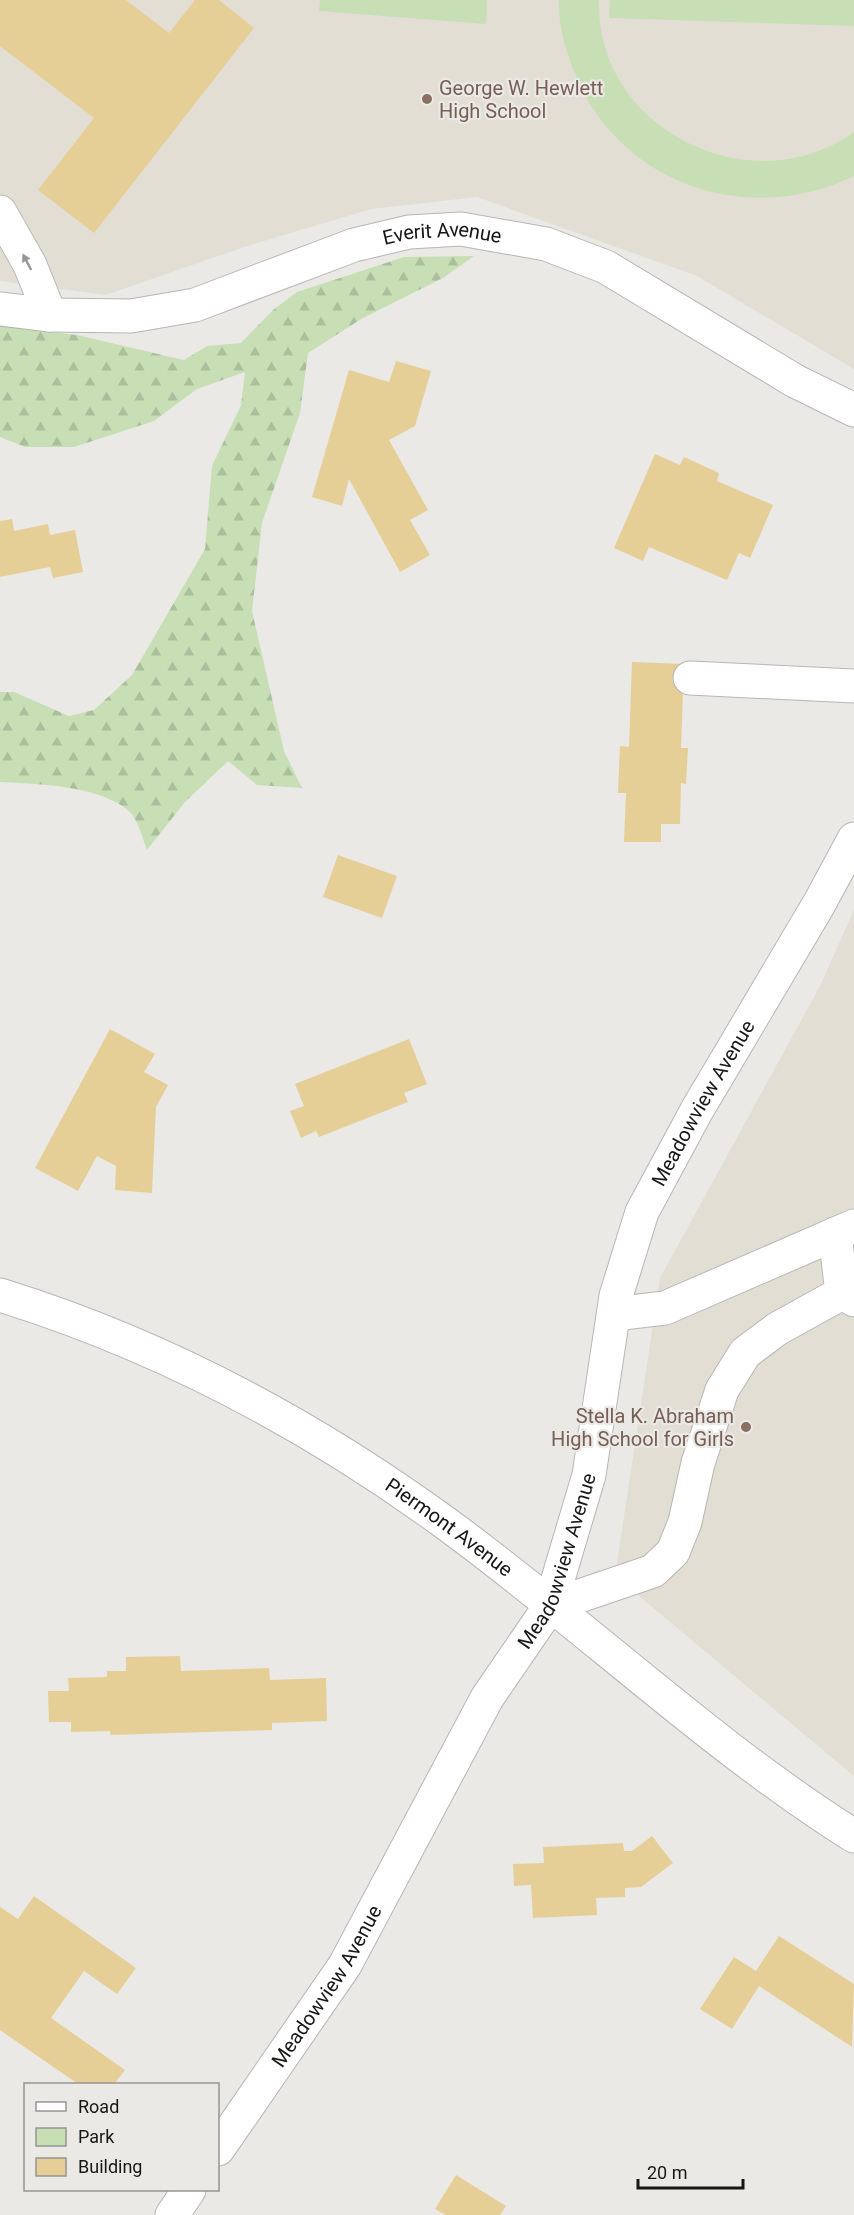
<svg xmlns="http://www.w3.org/2000/svg" width="854" height="2215" viewBox="0 0 854 2215" font-family="Roboto,sans-serif">
<style>
.built{fill:#e2ded4}
.forest{fill:url(#forest-firs)}
.park{fill:#c8dfb6}
.building{fill:#e6cf96}
.lines{fill:none;stroke-linecap:round;stroke-linejoin:round}
.minor-casing{stroke:#b8b6b4;stroke-width:35}
.minor{stroke:#fff;stroke-width:33}
.oneway{fill:#979796}
.education-dot{fill:#8d6e63;stroke:#eae9e6;stroke-width:2}
.labels{text-anchor:middle;stroke-width:4.5;stroke-linejoin:round;paint-order:stroke}
.education-label{font-size:20px;fill:#785e54;stroke:#eae9e6;text-anchor:start}
.street-label{font-size:20px;fill:#171716;stroke:#eae9e6}
</style>
<defs>
<pattern id="forest-firs" width="22" height="20" patternUnits="userSpaceOnUse" patternTransform="scale(1.5)"><rect width="22" height="20" fill="#c8dfb6"/><path d="M5 1l3.5 6h-7zM16 11l3.5 6h-7z" fill="#abbf9c"/></pattern>
</defs>
<rect width="100%" height="100%" fill="#eae9e6"/>
<path class="built" d="M 0,0 L 854,0 L 854,369 L 697,276 L 477,197 L 371,209 L 244,247 L 106,295 L 0,281 Z
M 854,910 L 854,1776 L 615,1576 L 660,1278 L 820,986 Z"/>
<path class="forest" d="M 474,256 L 443,278 L 363,318 L 308,353 L 300,413 L 262,523 L 252,611 L 284,751 L 302,788 L 257,785 L 228,761 L 185,802 L 147,850 C 143,840 138,820 130,812 C 101,785 37,784 0,782 L 0,692 L 14,692 L 69,716 L 94,710 L 132,675 L 205,549 L 212,466 L 241,405 L 245,372 L 197,389 L 154,421 L 74,447 L 25,447 L 0,437 L 0,326 L 77,335 L 184,360 L 207,346 L 241,343 L 273,310 L 297,292 L 404,257 Z"/>
<path class="park" d="M 320,0 L 487,0 L 486,24 L 319,11 Z
M 559,0 L 599,0 C 595,129 751,206 854,132 L 854,176 C 748,228 617,184 574,71 C 565,49 558,24 559,0 Z
M 610,0 L 854,0 L 854,26 L 609,18 Z"/>
<path class="building" d="M 0,0 L 126,0 L 169,33 L 195,0 L 219,0 L 254,28 L 94,233 L 38,190 L 94,118 L 0,46 Z
M 396,361 L 431,371 L 415,426 L 389,440 L 428,510 L 410,520 L 430,555 L 400,572 L 349,479 L 342,506 L 312,497 L 349,370 L 389,382 Z
M 655,454 L 680,465 L 684,457 L 719,473 L 717,481 L 773,505 L 750,558 L 739,553 L 727,580 L 649,547 L 643,561 L 614,548 Z
M 12,519 L 14,531 L 48,524 L 50,535 L 75,530 L 83,572 L 53,578 L 50,567 L 0,577 L 0,521 Z
M 632,662 L 684,664 L 681,748 L 688,748 L 686,784 L 681,783 L 680,824 L 661,824 L 661,842 L 624,842 L 626,793 L 618,793 L 620,746 L 629,747 Z
M 338,855 L 397,876 L 382,918 L 323,897 Z
M 110,1029 L 155,1054 L 144,1072 L 168,1085 L 156,1107 L 152,1193 L 115,1190 L 116,1166 L 97,1156 L 78,1191 L 35,1168 Z
M 409,1039 L 427,1084 L 404,1093 L 408,1102 L 319,1137 L 316,1131 L 301,1138 L 290,1111 L 304,1106 L 295,1084 Z
M 180,1656 L 181,1671 L 269,1668 L 270,1680 L 326,1678 L 327,1721 L 272,1723 L 272,1730 L 110,1735 L 110,1731 L 71,1732 L 71,1722 L 49,1722 L 48,1691 L 69,1691 L 68,1678 L 107,1677 L 107,1671 L 126,1671 L 126,1657 Z
M 652,1836 L 673,1863 L 641,1887 L 625,1888 L 625,1897 L 596,1898 L 597,1915 L 533,1918 L 531,1885 L 514,1886 L 513,1864 L 544,1863 L 543,1847 L 623,1843 L 624,1851 L 632,1851 Z
M 34,1896 L 136,1968 L 117,1994 L 84,1971 L 51,2018 L 125,2070 L 114,2084 L 78,2084 L 0,2030 L 0,1907 L 18,1919 Z
M 779,1936 L 854,1984 L 852,2047 L 759,1986 L 732,2029 L 700,2009 L 734,1957 L 756,1971 Z
M 456,2175 L 506,2206 L 500,2215 L 446,2215 L 435,2209 Z"/>
<g class="lines">
<g class="minor-casing">
<g id="minor">
<path d="M 0,212 L 30,265 L 50,315"/>
<path id="s1" d="M 0,309 L 50,315 L 131,316 L 195,305 L 354,245 L 409,232 L 461,229 L 546,244 L 606,267 L 795,381 L 854,410"/>
<path d="M 690,678 L 854,686"/>
<path d="M 835,1234 L 842,1293 L 854,1300"/>
<path id="s2" d="M 0,1295 C 161,1345 308,1423 444,1522 C 583,1623 708,1744 854,1836"/>
<path d="M 614,1314 L 665,1308 L 854,1226"/>
<path d="M 550,1606 L 653,1571 L 673,1552 L 685,1522 L 698,1463 L 722,1390 L 745,1353 L 777,1329 L 842,1293"/>
<path id="s3" d="M 218,2149 L 345,1965 L 487,1698 L 550,1606 L 589,1475 L 616,1296 L 642,1212 L 697,1110 L 819,904 L 854,839"/>
<path d="M 172,2215 L 189,2190"/>
</g>
</g>
<use href="#minor" class="minor"/>
</g>
<defs><path id="oneway-solid" d="M-6-.8H1V-3.2L6.5 0L1 3.2V.8H-6Z" transform="scale(1.5)"/></defs>
<use class="oneway" href="#oneway-solid" transform="translate(27 262) rotate(-118)"/>
<g class="education-dot">
<circle cx="427" cy="99" r="6"/>
<circle cx="746" cy="1427" r="6"/>
</g>
<g class="labels">
<g class="education-label">
<text x="439" y="95">George W. Hewlett<tspan x="439" dy="23">High School</tspan></text>
<text x="734" y="1423" text-anchor="end">Stella K. Abraham<tspan x="734" dy="23">High School for Girls</tspan></text>
</g>
<g class="street-label">
<text dy="7" stroke="none"><textPath href="#s1" startOffset="456">Everit Avenue</textPath></text>
<text dy="7" stroke="none"><textPath href="#s3" startOffset="1168">Meadowview Avenue</textPath></text>
<text dy="7" stroke="none"><textPath href="#s2" startOffset="508">Piermont Avenue</textPath></text>
<text dy="7" stroke="none"><textPath href="#s3" startOffset="682">Meadowview Avenue</textPath></text>
<text dy="7" stroke="none"><textPath href="#s3" startOffset="196">Meadowview Avenue</textPath></text>
</g>
</g>
<rect x="24" y="2083" width="195" height="108" fill="#eae9e6" stroke="#969593" stroke-width="1.5"/>
<rect x="36" y="2102" width="30" height="9" fill="#ffffff" stroke="#969593" stroke-width="1.5"/>
<text x="78" y="2113" font-size="18" fill="#171716">Road</text>
<rect x="36" y="2128" width="30" height="18" fill="#c8dfb6" stroke="#969593" stroke-width="1.5"/>
<text x="78" y="2143" font-size="18" fill="#171716">Park</text>
<rect x="36" y="2158" width="30" height="18" fill="#e6cf96" stroke="#969593" stroke-width="1.5"/>
<text x="78" y="2173" font-size="18" fill="#171716">Building</text>
<path d="M638 2179v9h105v-9" fill="none" stroke="#171716" stroke-width="3"/>
<text x="647" y="2179" font-size="18" fill="#171716" stroke="#eae9e6" stroke-width="4.5" paint-order="stroke">20 m</text>
</svg>
